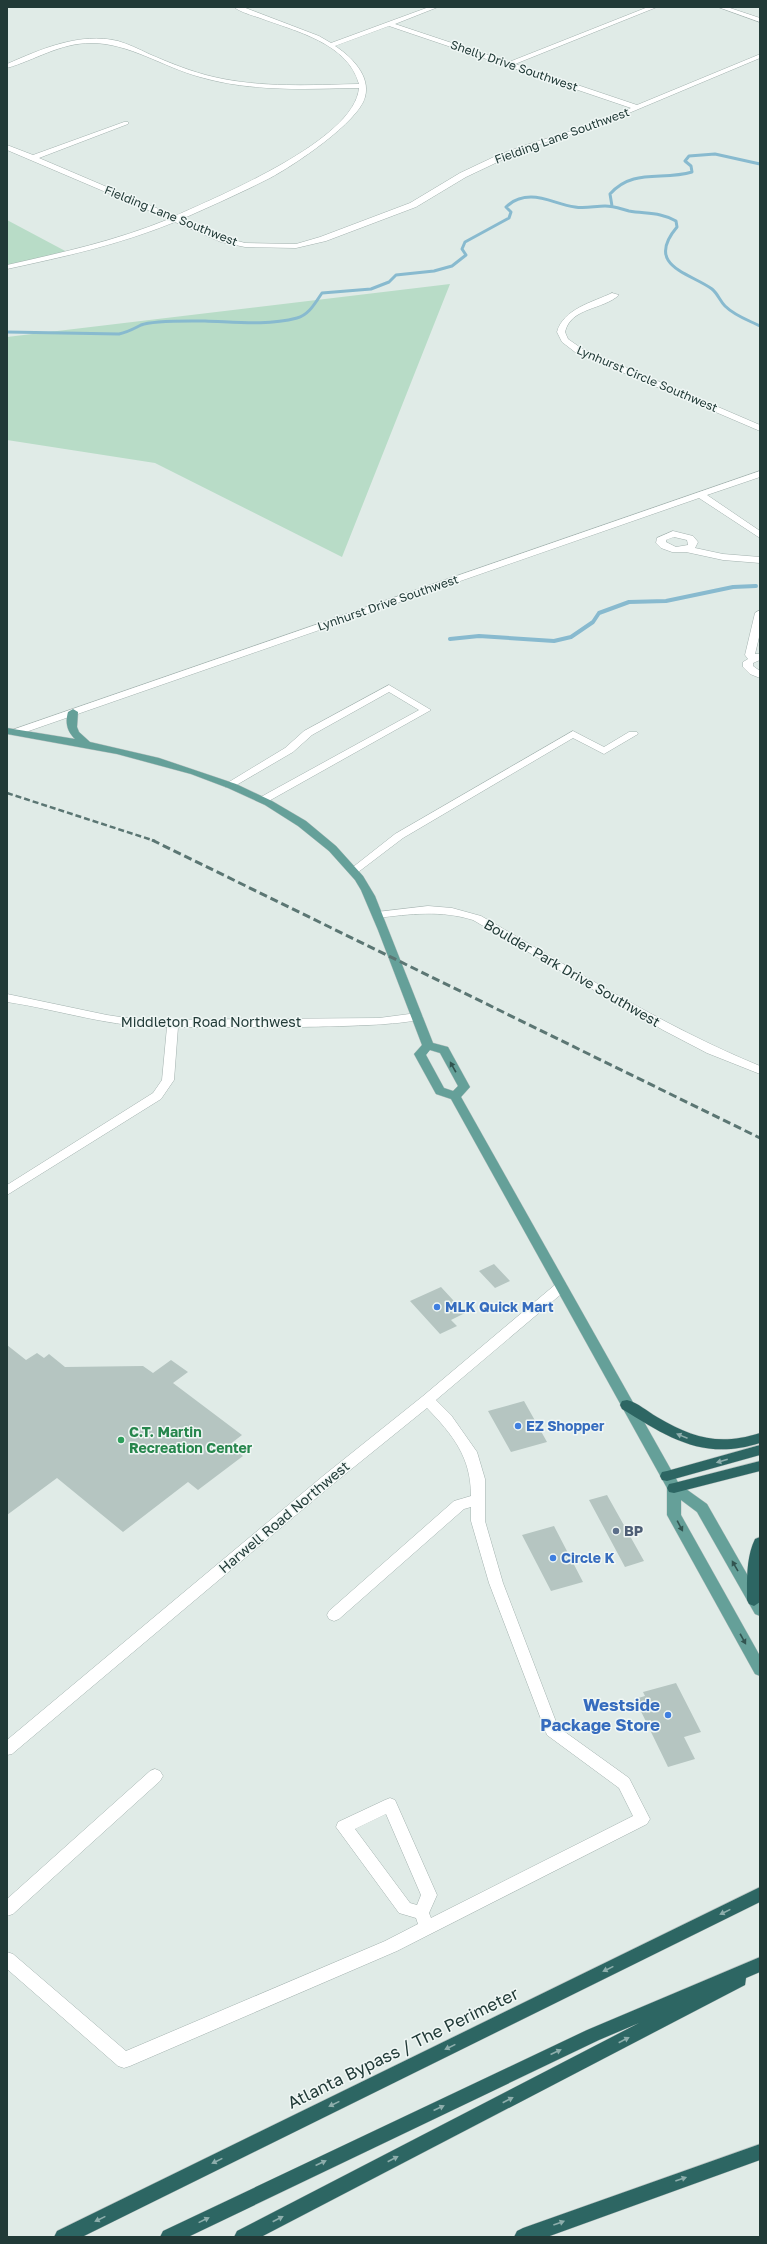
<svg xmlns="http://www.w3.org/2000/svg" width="767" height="2244" viewBox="0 0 767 2244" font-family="'Golos Text',sans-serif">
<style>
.green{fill:#b8dcc7}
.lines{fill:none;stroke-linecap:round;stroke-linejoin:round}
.stream-far1{stroke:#88bacf;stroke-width:3}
.stream{stroke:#88bacf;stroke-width:4}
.building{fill:#b5c5c1}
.minor-casing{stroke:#a3b2af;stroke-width:1}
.major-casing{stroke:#c1c8c7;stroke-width:1}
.highway-casing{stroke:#c1c8c7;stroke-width:1}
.minor{fill:#fff;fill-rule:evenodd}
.major{fill:#65a099;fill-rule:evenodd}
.highway{fill:#2d6663;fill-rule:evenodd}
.rail-far1{stroke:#5b7673;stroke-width:2.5;stroke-dasharray:6 3;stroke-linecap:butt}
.rail{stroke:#5b7673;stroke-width:3;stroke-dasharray:8 4;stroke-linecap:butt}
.oneway{fill:#325450}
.oneway2{fill:#8eaeac}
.shop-dot{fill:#3f7fe0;stroke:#f0f7f5;stroke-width:1.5}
.leisure-dot{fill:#2e9e5b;stroke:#f0f7f5;stroke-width:1.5}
.service-dot{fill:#5c6f8a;stroke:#f0f7f5;stroke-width:1.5}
.labels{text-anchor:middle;stroke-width:3;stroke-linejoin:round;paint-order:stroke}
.far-street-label{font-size:12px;fill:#213a37;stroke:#f0f7f5}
.street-label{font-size:14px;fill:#213a37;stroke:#f0f7f5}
.shop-label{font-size:14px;font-weight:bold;fill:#366cbe;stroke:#f0f7f5;text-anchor:start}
.leisure-label{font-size:14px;font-weight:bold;fill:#27864d;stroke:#f0f7f5;text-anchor:start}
.service-label{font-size:14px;font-weight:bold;fill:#4e5e75;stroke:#f0f7f5;text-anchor:start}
.near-shop-label{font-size:17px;font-weight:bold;fill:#366cbe;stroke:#f0f7f5;text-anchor:end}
.near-street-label{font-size:17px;fill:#213a37;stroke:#f0f7f5}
</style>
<rect width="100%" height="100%" fill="#e0ebe7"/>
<path class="green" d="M 7,220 L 69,253 L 7,267 Z
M 450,284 L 342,557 L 155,463 L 7,440 L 7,337 Z"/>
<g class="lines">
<path class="stream-far1" d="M 612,206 L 610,194 C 633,168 662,181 692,172 L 691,166 L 685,161 L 689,156 L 715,154 L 760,164
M 7,332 L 119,334 C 128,332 133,329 141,325 C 153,320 191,321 205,321 C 236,322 266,326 297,318 C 309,315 315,303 322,293 L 371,289 L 389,282 L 396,275 L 434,271 L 452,266 L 466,255 L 462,249 L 465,242 L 509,218 L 511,212 L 506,207 C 513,200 521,197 531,197 C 547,197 559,205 575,207 C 585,209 595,206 605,206 C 614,206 621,209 629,211 C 646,214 661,212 676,221 L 677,227 C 644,266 690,273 712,289 C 718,294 720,301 725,306 C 735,316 748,320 760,326"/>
<path class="stream" d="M 450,639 L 479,636 L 554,641 L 571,637 L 593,622 L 599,613 L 629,602 L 666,601 L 733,587 L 756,586"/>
</g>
<path class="building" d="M 494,1264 L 510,1281 L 495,1288 L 479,1271 Z
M 441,1287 L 465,1313 L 451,1320 L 457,1326 L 440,1334 L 410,1301 Z
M 7,1345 L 26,1360 L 37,1353 L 44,1358 L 49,1354 L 65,1367 L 143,1366 L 153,1373 L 171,1360 L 188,1372 L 173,1383 L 242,1435 L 229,1445 L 243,1456 L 198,1490 L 188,1482 L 123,1532 L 57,1478 L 7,1515 Z
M 524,1401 L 547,1442 L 511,1452 L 488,1411 Z
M 607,1495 L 644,1561 L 625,1567 L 589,1500 Z
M 554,1526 L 583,1582 L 551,1591 L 522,1535 Z
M 676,1683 L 701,1732 L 684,1737 L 695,1759 L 668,1767 L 635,1699 L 645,1696 L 643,1692 Z"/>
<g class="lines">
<g class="minor-casing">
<path id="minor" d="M 234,7 L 243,7 L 319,36 L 331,43 L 429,7 L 438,7 L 395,24 L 509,62 L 648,7 L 657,7 L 515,64 L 637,105 L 758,55 L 760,54 L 760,58 L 598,126 L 530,147 L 504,159 L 466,177 L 416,207 L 326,241 L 296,248 L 245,247 L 221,242 L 175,222 C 118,245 67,256 7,269 L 7,265 C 64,252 115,241 169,219 L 7,150 L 7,145 L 33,155 L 124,122 L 128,122 L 128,124 L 39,158 L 175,216 C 219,196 355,140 359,88 C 306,89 252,92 200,77 C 163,67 129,43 91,43 C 60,43 35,60 7,68 L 7,64 C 41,49 80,32 118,41 C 128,44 139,49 149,54 C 170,63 192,72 214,77 C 262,88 311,85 359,84 C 348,43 295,31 260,18 C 251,15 240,12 234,7 ZM 389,26 L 631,108 L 594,124 L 526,145 L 498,155 L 460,173 L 410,203 L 320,237 L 296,244 L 245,243 L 227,238 L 182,219 C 211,206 241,193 270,178 C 293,166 359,122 365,97 C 371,76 351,56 335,46 Z
M 718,7 L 727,7 L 760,18 L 760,22 Z
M 612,293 L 619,295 C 603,310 571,307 565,332 L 568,339 L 581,348 L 760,425 L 760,431 L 575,352 L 562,342 L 557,332 C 563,309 593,302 612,293 Z
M 760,471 L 760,477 L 707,495 L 760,531 L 760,538 L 699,498 L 20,734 L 16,735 L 11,732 L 12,730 Z
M 673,531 L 693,536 L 698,542 L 695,548 L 723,554 L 760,557 L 760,563 L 723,560 L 686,552 L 672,552 L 661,548 L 656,543 L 657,538 ZM 674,537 L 687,540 L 688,545 L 676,547 L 666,542 L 666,540 Z
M 760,610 L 760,633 L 755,654 L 760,654 L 760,660 L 753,663 L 753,666 L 760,671 L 760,678 L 750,674 L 743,667 L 743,662 L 748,659 L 745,655 L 755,613 Z
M 389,685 L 431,710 L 267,802 L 259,802 L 258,800 L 259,798 L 419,710 L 389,692 L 312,735 L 293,752 L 233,787 L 225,787 L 224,785 L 285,748 L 304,731 Z
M 573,731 L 604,747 L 629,732 L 637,732 L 638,734 L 604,754 L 573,738 L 403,838 L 357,873 L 353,874 L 348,871 L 395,834 Z
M 428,906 L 452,908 L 481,916 C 572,968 662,1026 760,1066 L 760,1074 L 707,1053 L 663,1030 L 473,920 C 441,910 410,914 377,918 L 372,915 L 377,912 Z
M 7,994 L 107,1015 L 140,1020 L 379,1018 L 417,1013 L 423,1017 C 414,1030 207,1027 178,1027 L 174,1080 L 161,1099 L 7,1195 L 7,1185 L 153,1093 L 162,1080 L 167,1027 C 112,1028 61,1010 7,1002 Z
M 561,1282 L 566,1284 L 567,1287 L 566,1290 L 436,1400 L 451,1415 L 477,1452 L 485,1479 L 485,1521 L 503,1583 L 558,1727 L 629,1778 L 650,1819 L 647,1824 L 397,1951 L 130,2066 L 124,2068 L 118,2066 L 7,1969 L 7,1952 L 13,1954 L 126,2051 L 385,1941 L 418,1924 L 416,1918 L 399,1913 L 336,1827 L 338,1822 L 385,1800 L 390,1798 L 395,1800 L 437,1895 L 429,1913 L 431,1918 L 633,1816 L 619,1788 L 547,1735 L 489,1583 L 471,1521 L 471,1507 L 464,1509 L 339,1619 L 334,1621 L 329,1619 L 327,1615 L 329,1611 L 454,1501 L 471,1496 C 471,1457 453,1435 427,1408 L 333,1484 L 12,1754 L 7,1755 L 7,1740 L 323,1476 L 423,1396 L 556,1284 ZM 386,1814 L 421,1895 L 417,1905 L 410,1903 L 355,1829 Z
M 155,1769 L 160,1771 L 163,1776 L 160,1781 L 13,1914 L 7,1916 L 7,1899 L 150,1771 Z"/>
</g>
<g class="major-casing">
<path id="major" d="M 73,709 L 78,712 L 77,727 L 79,732 L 90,742 L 159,758 L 236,784 L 272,801 L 306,821 L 336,846 L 363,876 L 375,896 L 433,1043 L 448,1047 L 470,1087 L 461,1097 L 679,1484 L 707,1504 L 760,1597 L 760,1616 L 755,1614 L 697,1512 L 681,1500 L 681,1515 L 760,1656 L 760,1676 L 755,1674 L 667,1515 L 667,1488 L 451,1099 L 436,1094 L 414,1054 L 422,1045 L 378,930 L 361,890 L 355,880 L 329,851 L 298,826 L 265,805 L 228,788 L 191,774 L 117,754 L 7,734 L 7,728 L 75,739 C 67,731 65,723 68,712 ZM 430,1050 L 440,1053 L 458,1086 L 453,1091 L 444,1088 L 426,1055 Z"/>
</g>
<g class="highway-casing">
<path id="highway" d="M 627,1400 C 638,1403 647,1411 657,1417 C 693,1438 719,1446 760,1433 L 760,1443 C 704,1461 669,1438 622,1409 L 620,1405 L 622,1401 Z
M 760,1445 L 760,1455 L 667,1481 L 662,1480 L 660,1476 L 662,1472 L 667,1471 Z
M 760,1461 L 760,1471 L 674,1493 L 669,1492 L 667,1488 L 669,1484 L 674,1483 Z
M 760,1537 L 760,1602 L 754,1606 L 749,1604 L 747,1600 C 747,1581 746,1557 755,1539 Z
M 760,1887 L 760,1902 L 82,2237 L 54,2237 L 57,2231 Z
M 760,1957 L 760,1972 L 746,1978 L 745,1985 L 261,2237 L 234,2237 L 237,2231 L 639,2023 L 599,2040 L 188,2237 L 160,2237 L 163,2231 L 587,2030 Z
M 760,2144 L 760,2160 L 547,2237 L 514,2237 L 517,2231 L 523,2228 Z"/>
</g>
<use href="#minor" class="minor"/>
<use href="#major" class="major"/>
<use href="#highway" class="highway"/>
<path class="rail-far1" d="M 7,793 L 155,841"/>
<path class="rail" d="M 152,840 L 760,1138"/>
</g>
<defs><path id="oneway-solid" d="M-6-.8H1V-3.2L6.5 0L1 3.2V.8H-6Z"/></defs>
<g class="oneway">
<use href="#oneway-solid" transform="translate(453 1067) rotate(-119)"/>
<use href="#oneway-solid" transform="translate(680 1526) rotate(62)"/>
<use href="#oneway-solid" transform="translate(735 1566) rotate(-120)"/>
<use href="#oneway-solid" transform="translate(743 1639) rotate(61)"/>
</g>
<g class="oneway2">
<use href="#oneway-solid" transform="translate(682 1436) rotate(-158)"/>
<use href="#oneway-solid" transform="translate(722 1461) rotate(164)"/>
<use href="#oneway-solid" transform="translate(725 1912) rotate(154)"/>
<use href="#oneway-solid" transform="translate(608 1969) rotate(154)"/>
<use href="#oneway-solid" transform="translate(624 2040) rotate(-27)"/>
<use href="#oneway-solid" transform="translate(450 2047) rotate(154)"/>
<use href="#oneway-solid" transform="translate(556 2052) rotate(-25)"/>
<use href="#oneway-solid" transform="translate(508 2100) rotate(-27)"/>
<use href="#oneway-solid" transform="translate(334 2104) rotate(154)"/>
<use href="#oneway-solid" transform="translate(439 2108) rotate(-25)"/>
<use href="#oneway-solid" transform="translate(393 2159) rotate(-27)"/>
<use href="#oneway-solid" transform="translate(217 2161) rotate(154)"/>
<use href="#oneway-solid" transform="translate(321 2163) rotate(-25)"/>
<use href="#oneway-solid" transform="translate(681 2179) rotate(-19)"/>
<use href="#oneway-solid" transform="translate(100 2219) rotate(154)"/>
<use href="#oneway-solid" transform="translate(278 2219) rotate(-27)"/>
<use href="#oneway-solid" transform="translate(204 2220) rotate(-26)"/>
<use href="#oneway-solid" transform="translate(559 2223) rotate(-20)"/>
</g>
<g class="shop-dot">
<circle cx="437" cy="1307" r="4"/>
<circle cx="518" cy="1426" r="4"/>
<circle cx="553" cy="1558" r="4"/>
<circle cx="668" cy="1715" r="4"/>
</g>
<circle class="leisure-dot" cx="121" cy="1440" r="4"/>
<circle class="service-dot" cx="616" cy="1531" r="4"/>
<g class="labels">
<g class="far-street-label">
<text transform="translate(514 66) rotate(19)" y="4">Shelly Drive Southwest</text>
<text transform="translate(562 136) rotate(-20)" y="4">Fielding Lane Southwest</text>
<text transform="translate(171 216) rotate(22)" y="4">Fielding Lane Southwest</text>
<text transform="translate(647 379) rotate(23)" y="4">Lynhurst Circle Southwest</text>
<text transform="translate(388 603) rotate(-19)" y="4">Lynhurst Drive Southwest</text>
</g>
<g class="street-label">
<text transform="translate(572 973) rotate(30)" y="5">Boulder Park Drive Southwest</text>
<text x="211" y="1027">Middleton Road Northwest</text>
<text transform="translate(284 1517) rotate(-40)" y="5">Harwell Road Northwest</text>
</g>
<g class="shop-label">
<text x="445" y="1312">MLK Quick Mart</text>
<text x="526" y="1431">EZ Shopper</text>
<text x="561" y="1563">Circle K</text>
</g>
<g class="leisure-label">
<text x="129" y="1437">C.T. Martin<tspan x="129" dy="16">Recreation Center</tspan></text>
</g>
<g class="service-label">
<text x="624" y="1536">BP</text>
</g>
<g class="near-shop-label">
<text x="660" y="1711">Westside<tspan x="660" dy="20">Package Store</tspan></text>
</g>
<g class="near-street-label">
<text transform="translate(403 2048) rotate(-26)" y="6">Atlanta Bypass / The Perimeter</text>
</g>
</g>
<rect width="767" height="2244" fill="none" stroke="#213a37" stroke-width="16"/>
</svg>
